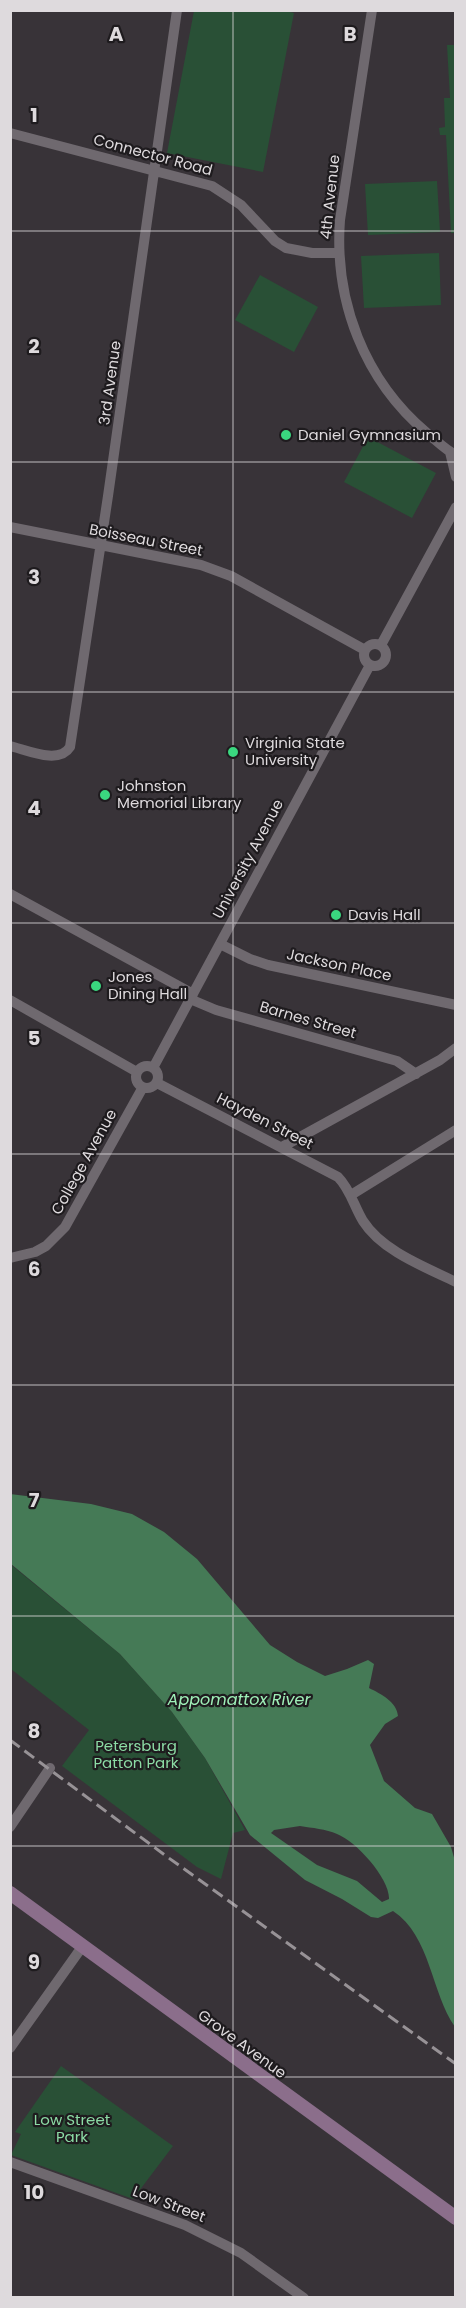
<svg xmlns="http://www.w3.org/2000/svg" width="466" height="2308" viewBox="0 0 466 2308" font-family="Poppins,sans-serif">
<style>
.green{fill:#295036}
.water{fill:#457a56;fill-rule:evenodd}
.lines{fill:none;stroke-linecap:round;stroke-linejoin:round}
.minor{stroke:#6f696f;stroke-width:10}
.secondary{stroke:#8b6e8b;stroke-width:14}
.rail{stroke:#979296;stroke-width:3;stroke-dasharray:12 6;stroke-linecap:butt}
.grid{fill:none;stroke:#dedadd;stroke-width:1.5;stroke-opacity:0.55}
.poi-dot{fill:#3ad77f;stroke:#1e1b1e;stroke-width:2}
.labels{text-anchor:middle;stroke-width:4.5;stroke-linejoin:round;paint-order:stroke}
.street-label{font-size:15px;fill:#dedadd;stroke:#1e1b1e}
.poi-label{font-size:15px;fill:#dedadd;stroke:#1e1b1e;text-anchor:start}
.park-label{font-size:15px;fill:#8cdca5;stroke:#1e1b1e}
.water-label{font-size:16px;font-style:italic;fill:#9ff0b8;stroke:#1e1b1e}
.grid-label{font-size:20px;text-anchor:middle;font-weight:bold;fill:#dedadd;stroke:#1e1b1e;stroke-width:4.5;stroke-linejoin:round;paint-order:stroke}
</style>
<rect width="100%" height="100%" fill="#383338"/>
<path class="green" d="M 282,10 L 294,13 L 263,172 L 167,153 L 194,11 Z
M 447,45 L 456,45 L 456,233 L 451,233 L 446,135 L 440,135 L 439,128 L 445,127 L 444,98 L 450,98 Z
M 437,181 L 440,232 L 368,235 L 365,184 Z
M 439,253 L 441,305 L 364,308 L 361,256 Z
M 260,275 L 318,307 L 294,352 L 235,320 Z
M 368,437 L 436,473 L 412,518 L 344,482 Z
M 10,1564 L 120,1654 L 172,1712 L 205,1758 L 245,1830 L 233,1833 L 221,1879 L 197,1867 L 62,1766 L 89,1730 L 11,1669 Z
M 61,2066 L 173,2146 L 133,2199 L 11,2155 L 21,2134 L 15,2132 Z"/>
<path class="water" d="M 10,1494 L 91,1504 L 132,1514 L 164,1532 L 197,1559 L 270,1645 L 297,1662 L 325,1676 L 347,1669 L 368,1660 L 374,1664 L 369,1688 C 381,1694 397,1702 398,1716 L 385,1724 L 370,1745 L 384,1781 L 415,1808 L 432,1814 L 451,1847 L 455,1861 L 455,2027 C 431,1993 431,1936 393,1911 L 378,1918 L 371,1917 L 342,1899 L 305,1880 L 250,1835 L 205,1758 L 172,1712 L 120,1654 L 11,1564 ZM 300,1826 C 312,1828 326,1829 337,1834 C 356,1841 390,1879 389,1899 L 382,1902 L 357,1881 L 317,1865 L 271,1833 L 274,1830 Z"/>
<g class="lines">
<path class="minor" d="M 372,10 L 340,220 C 334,301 364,380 427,433 C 436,440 445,450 456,455
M 10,133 L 212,186 L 241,205 L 275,241 L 286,248 L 312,253 L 339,253
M 450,452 L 456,477
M 10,527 L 201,565 L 231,576 L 365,650
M364 655a11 11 0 1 1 22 0a11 11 0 1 1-22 0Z
M 381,645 L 456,507
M 10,746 C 27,750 59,765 70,747 L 108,496 L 177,10
M 10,894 L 193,994
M 220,944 L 250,959 L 268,965 L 456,1005
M 190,999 L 216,1010 L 397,1061 L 416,1074
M 10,1000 L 137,1072
M136 1077a11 11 0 1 1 22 0a11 11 0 1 1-22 0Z
M 153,1068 L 370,665
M 157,1083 L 338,1177 C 350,1189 354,1206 363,1221 C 382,1251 425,1267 456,1282
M 282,1147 L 440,1060 L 456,1048
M 351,1195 L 456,1130
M 10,1258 L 35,1252 L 46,1246 L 65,1227 L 143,1087
M 10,1827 L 50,1768
M 10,2048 L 82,1947
M 10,2162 L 185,2225 L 241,2253 L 304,2298"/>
<path class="secondary" d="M 10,1893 L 456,2218"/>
<path class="rail" d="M 10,1740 L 166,1856 L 456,2064"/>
</g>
<path class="grid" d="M 233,10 L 233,2298M 10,231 L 456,231M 10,462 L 456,462M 10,692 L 456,692M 10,923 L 456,923M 10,1154 L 456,1154M 10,1385 L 456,1385M 10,1616 L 456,1616M 10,1846 L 456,1846M 10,2077 L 456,2077"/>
<g class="poi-dot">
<circle cx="286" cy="435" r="6"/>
<circle cx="233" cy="752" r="6"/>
<circle cx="105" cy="795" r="6"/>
<circle cx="336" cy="915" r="6"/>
<circle cx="96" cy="986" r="6"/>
</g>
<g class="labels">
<g class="street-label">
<text transform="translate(153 155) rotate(15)" y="5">Connector Road</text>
<text transform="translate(330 197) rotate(-84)" y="5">4th Avenue</text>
<text transform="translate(110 383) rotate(-82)" y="5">3rd Avenue</text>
<text transform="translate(146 540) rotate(11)" y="5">Boisseau Street</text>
<text transform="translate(248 859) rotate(-62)" y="5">University Avenue</text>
<text transform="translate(339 965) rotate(12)" y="5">Jackson Place</text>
<text transform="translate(308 1020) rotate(16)" y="5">Barnes Street</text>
<text transform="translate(265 1121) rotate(27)" y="5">Hayden Street</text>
<text transform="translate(84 1162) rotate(-61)" y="5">College Avenue</text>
<text transform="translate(242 2044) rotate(36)" y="5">Grove Avenue</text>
<text transform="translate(169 2204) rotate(21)" y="5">Low Street</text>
</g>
<g class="poi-label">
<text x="298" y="440">Daniel Gymnasium</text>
<text x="245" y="748">Virginia State<tspan x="245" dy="17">University</tspan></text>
<text x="117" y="791">Johnston<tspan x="117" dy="17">Memorial Library</tspan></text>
<text x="348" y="920">Davis Hall</text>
<text x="108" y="982">Jones<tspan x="108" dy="17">Dining Hall</tspan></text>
</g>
<g class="park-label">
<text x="136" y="1751">Petersburg<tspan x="136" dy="17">Patton Park</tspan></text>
<text x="72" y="2125">Low Street<tspan x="72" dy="17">Park</tspan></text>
</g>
<g class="water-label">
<text x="239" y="1705">Appomattox River</text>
</g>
</g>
<g class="grid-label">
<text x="116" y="41">A</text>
<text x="350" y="41">B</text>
<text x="34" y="122">1</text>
<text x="34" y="353">2</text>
<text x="34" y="584">3</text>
<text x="34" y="815">4</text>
<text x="34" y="1045">5</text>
<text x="34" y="1276">6</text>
<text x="34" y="1507">7</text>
<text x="34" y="1738">8</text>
<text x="34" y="1969">9</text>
<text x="34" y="2199">10</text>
</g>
<rect width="466" height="2308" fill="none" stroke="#dedadd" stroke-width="24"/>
</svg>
